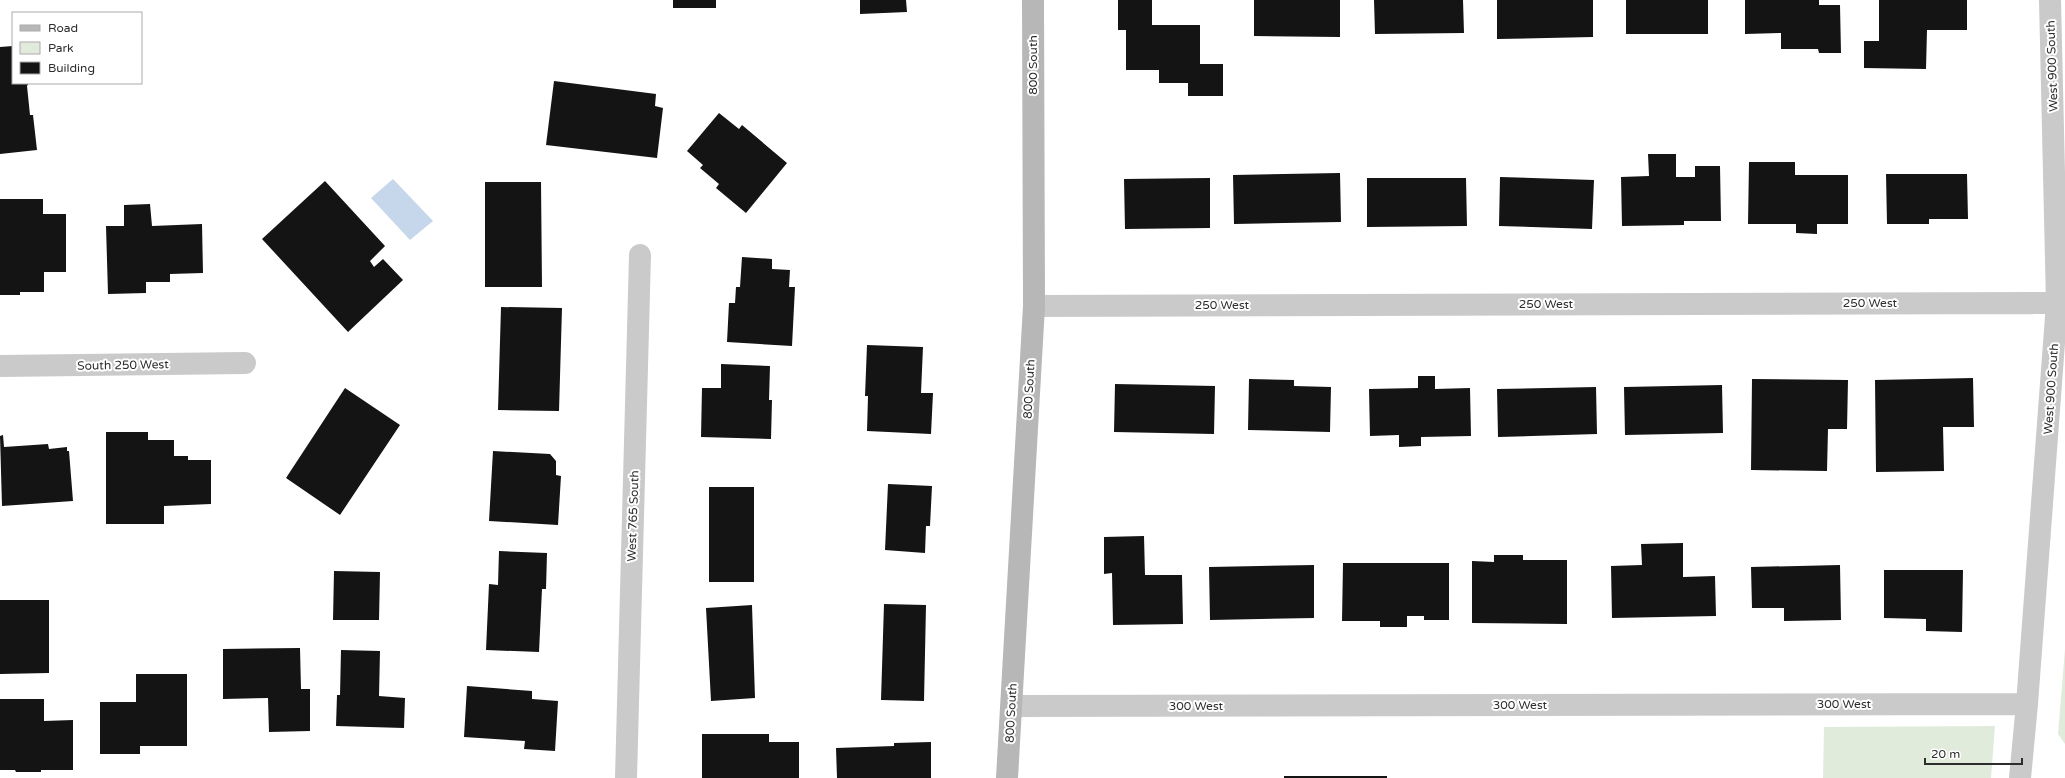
<svg xmlns="http://www.w3.org/2000/svg" width="2065" height="778" viewBox="0 0 2065 778" font-family="'Varela Round',sans-serif">
<style>
.green{fill:#e1ebdb}
.water{fill:#c6d7ec}
.building{fill:#141414}
.lines{fill:none;stroke-linecap:round;stroke-linejoin:round}
.minor{stroke:#cacaca;stroke-width:22}
.secondary{stroke:#b7b7b7;stroke-width:22}
.labels{text-anchor:middle;stroke-width:4;stroke-linejoin:round;paint-order:stroke}
.street-label{font-size:12px;fill:#2d2d2d;stroke:#fff}
</style>
<rect width="100%" height="100%" fill="#fff"/>
<path class="green" d="M 2065,649 L 2065,744 L 2058,734 Z
M 1995,726 L 1991,778 L 1823,778 L 1824,727 Z"/>
<path class="water" d="M 393,179 L 433,221 L 410,240 L 371,198 Z"/>
<path class="building" d="M 673,0 L 716,0 L 716,8 L 673,8 Z
M 860,0 L 906,0 L 907,12 L 860,14 Z
M 1118,0 L 1152,0 L 1152,25 L 1200,25 L 1200,64 L 1223,64 L 1223,96 L 1188,96 L 1188,83 L 1159,83 L 1159,70 L 1126,70 L 1126,30 L 1118,30 Z
M 1254,0 L 1340,0 L 1340,37 L 1254,36 Z
M 1374,0 L 1463,0 L 1464,33 L 1375,34 Z
M 1497,0 L 1593,0 L 1593,37 L 1497,39 Z
M 1626,0 L 1708,0 L 1708,34 L 1626,34 Z
M 1745,0 L 1819,0 L 1819,5 L 1840,5 L 1841,53 L 1819,53 L 1818,49 L 1781,49 L 1781,33 L 1745,34 Z
M 1879,0 L 1967,0 L 1967,30 L 1927,30 L 1926,69 L 1864,68 L 1864,41 L 1879,41 Z
M 13,46 L 13,83 L 29,83 L 27,86 L 30,115 L 33,115 L 37,150 L 0,154 L 0,47 Z
M 554,81 L 656,94 L 655,106 L 663,108 L 657,158 L 546,145 Z
M 719,113 L 739,129 L 742,125 L 787,163 L 746,213 L 716,188 L 719,184 L 700,168 L 703,165 L 687,151 Z
M 1648,154 L 1676,154 L 1676,177 L 1695,177 L 1695,166 L 1720,166 L 1721,221 L 1684,221 L 1684,225 L 1622,226 L 1621,177 L 1649,176 Z
M 1749,162 L 1795,162 L 1795,175 L 1848,175 L 1848,224 L 1817,224 L 1817,234 L 1796,233 L 1796,224 L 1748,224 Z
M 1340,173 L 1341,222 L 1234,224 L 1233,175 Z
M 1886,174 L 1967,174 L 1968,219 L 1929,219 L 1929,224 L 1887,224 Z
M 1500,177 L 1594,180 L 1592,229 L 1499,226 Z
M 1210,178 L 1210,228 L 1125,229 L 1124,179 Z
M 1367,178 L 1466,178 L 1467,226 L 1367,227 Z
M 325,181 L 385,246 L 370,261 L 374,267 L 383,259 L 403,280 L 348,332 L 262,239 Z
M 485,182 L 541,182 L 542,287 L 485,287 Z
M 0,199 L 43,199 L 43,214 L 66,214 L 66,272 L 44,272 L 44,292 L 20,292 L 20,295 L 0,295 Z
M 150,204 L 152,226 L 202,224 L 203,273 L 170,274 L 170,282 L 146,282 L 146,293 L 108,294 L 106,226 L 124,226 L 124,205 Z
M 742,257 L 772,259 L 772,269 L 790,270 L 789,287 L 795,287 L 792,346 L 727,342 L 729,303 L 735,303 L 736,287 L 740,287 Z
M 501,307 L 562,308 L 559,411 L 498,410 Z
M 867,345 L 923,347 L 921,393 L 933,393 L 931,434 L 867,431 L 868,396 L 865,396 Z
M 721,364 L 770,366 L 769,400 L 772,400 L 771,439 L 701,437 L 702,388 L 721,388 Z
M 1418,376 L 1435,376 L 1435,389 L 1470,388 L 1471,436 L 1421,437 L 1421,446 L 1399,447 L 1399,435 L 1370,436 L 1369,389 L 1418,388 Z
M 1973,378 L 1974,427 L 1943,427 L 1944,471 L 1876,472 L 1875,380 Z
M 1249,379 L 1294,380 L 1294,386 L 1331,387 L 1330,432 L 1248,430 Z
M 1752,379 L 1848,380 L 1847,429 L 1828,429 L 1827,471 L 1751,470 Z
M 1115,384 L 1215,386 L 1214,434 L 1114,432 Z
M 1722,385 L 1723,433 L 1625,435 L 1624,387 Z
M 1596,387 L 1597,434 L 1498,437 L 1497,389 Z
M 345,388 L 400,425 L 340,515 L 286,478 Z
M 106,432 L 148,432 L 148,440 L 174,440 L 174,456 L 188,456 L 188,460 L 211,460 L 211,504 L 164,506 L 164,524 L 106,524 Z
M 3,435 L 4,447 L 48,444 L 49,449 L 67,447 L 67,451 L 69,451 L 73,501 L 2,506 L 0,436 Z
M 493,451 L 550,454 L 556,461 L 556,475 L 561,476 L 558,525 L 489,521 Z
M 888,484 L 932,486 L 930,526 L 926,526 L 925,553 L 885,550 Z
M 709,487 L 754,487 L 754,582 L 709,582 Z
M 1144,536 L 1145,575 L 1182,575 L 1183,624 L 1113,625 L 1112,573 L 1104,574 L 1104,537 Z
M 1683,543 L 1683,577 L 1715,576 L 1716,616 L 1612,618 L 1611,566 L 1642,565 L 1641,544 Z
M 499,551 L 547,553 L 546,589 L 542,589 L 539,652 L 486,650 L 489,584 L 498,585 Z
M 1494,555 L 1523,555 L 1523,560 L 1567,560 L 1567,624 L 1472,623 L 1472,561 L 1494,562 Z
M 1343,563 L 1449,563 L 1449,620 L 1424,620 L 1424,616 L 1407,616 L 1407,627 L 1380,627 L 1380,621 L 1342,621 Z
M 1314,565 L 1314,618 L 1210,620 L 1209,567 Z
M 1840,565 L 1841,620 L 1784,621 L 1784,608 L 1752,608 L 1751,567 Z
M 1884,570 L 1963,570 L 1962,632 L 1926,631 L 1926,619 L 1884,618 Z
M 334,571 L 380,572 L 379,620 L 333,620 Z
M 0,600 L 49,600 L 49,673 L 0,674 Z
M 884,604 L 926,605 L 924,701 L 881,700 Z
M 752,605 L 755,698 L 711,701 L 706,608 Z
M 300,648 L 301,689 L 310,689 L 310,731 L 269,732 L 268,698 L 223,699 L 223,649 Z
M 341,650 L 380,651 L 379,696 L 405,698 L 404,728 L 336,726 L 337,695 L 340,695 Z
M 136,674 L 187,674 L 187,746 L 140,746 L 140,754 L 100,754 L 100,702 L 136,702 Z
M 467,686 L 532,691 L 532,699 L 558,701 L 555,751 L 524,749 L 525,741 L 464,737 Z
M 0,699 L 44,699 L 44,721 L 73,720 L 73,770 L 41,770 L 41,772 L 16,772 L 15,770 L 0,770 Z
M 702,734 L 769,734 L 769,742 L 799,742 L 799,778 L 702,778 Z
M 931,742 L 931,778 L 837,778 L 836,748 L 894,746 L 894,743 Z
M 1284,776 L 1387,776 L 1387,778 L 1284,778 Z"/>
<g class="lines">
<path class="minor" d="M 1034,306 L 2057,303
M 0,366 L 245,363
M 1012,706 L 2027,704
M 626,778 L 640,255
M 2020,778 L 2027,704 L 2057,303 L 2050,0"/>
<path class="secondary" d="M 1007,778 L 1034,306 L 1033,0"/>
</g>
<g class="labels">
<g class="street-label">
<text transform="translate(1033 65) rotate(-90)" y="4">800 South</text>
<text transform="translate(2052 66) rotate(-92)" y="4">West 900 South</text>
<text x="1870" y="307">250 West</text>
<text x="1546" y="308">250 West</text>
<text x="1222" y="309">250 West</text>
<text transform="translate(123 365) rotate(-1)" y="4">South 250 West</text>
<text transform="translate(1029 389) rotate(-87)" y="4">800 South</text>
<text transform="translate(2051 389) rotate(-86)" y="4">West 900 South</text>
<text transform="translate(633 516) rotate(-88)" y="4">West 765 South</text>
<text x="1844" y="708">300 West</text>
<text x="1520" y="709">300 West</text>
<text x="1196" y="710">300 West</text>
<text transform="translate(1011 713) rotate(-87)" y="4">800 South</text>
</g>
</g>
<rect x="12" y="12" width="130" height="72" fill="#ffffff" stroke="#ababab"/>
<rect x="20" y="25" width="20" height="6" fill="#b7b7b7" stroke="#ababab"/>
<text x="48" y="32" font-size="12" fill="#2d2d2d">Road</text>
<rect x="20" y="42" width="20" height="12" fill="#e1ebdb" stroke="#ababab"/>
<text x="48" y="52" font-size="12" fill="#2d2d2d">Park</text>
<rect x="20" y="62" width="20" height="12" fill="#141414" stroke="#ababab"/>
<text x="48" y="72" font-size="12" fill="#2d2d2d">Building</text>
<path d="M1925 758v6h97v-6" fill="none" stroke="#2d2d2d" stroke-width="2"/>
<text x="1931" y="758" font-size="12" fill="#2d2d2d" stroke="#ffffff" stroke-width="3" paint-order="stroke">20 m</text>
</svg>
